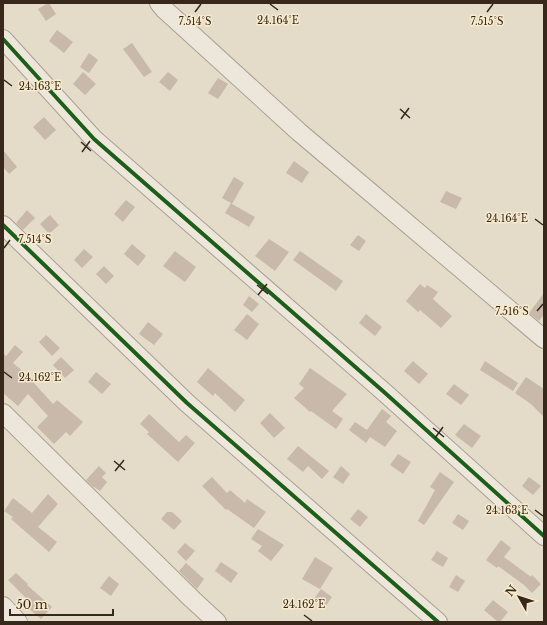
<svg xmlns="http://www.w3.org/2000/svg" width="547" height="625" viewBox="0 0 547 625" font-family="'Libre Baskerville',serif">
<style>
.building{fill:#c8b9aa}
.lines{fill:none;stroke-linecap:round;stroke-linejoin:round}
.minor-casing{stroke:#a9a093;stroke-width:20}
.minor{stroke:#ece6db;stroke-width:18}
.cycleway-casing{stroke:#f7eacd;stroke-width:6}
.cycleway{stroke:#1b5e20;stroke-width:4}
.ticks{fill:none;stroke:#37281b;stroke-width:1.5}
.ticks-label{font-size:10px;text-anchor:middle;fill:#37281b;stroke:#f7eacd;stroke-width:3;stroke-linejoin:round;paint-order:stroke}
</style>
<rect width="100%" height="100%" fill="#e4dcc9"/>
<path class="building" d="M 48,3 L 49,3 L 56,14 L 46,21 L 38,9 Z
M 57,30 L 73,42 L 64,53 L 49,41 Z
M 132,43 L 152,72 L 144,77 L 123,49 Z
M 89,53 L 98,60 L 89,73 L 80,67 Z
M 83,72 L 96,84 L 85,95 L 73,84 Z
M 168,72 L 178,80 L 170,91 L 159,82 Z
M 218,78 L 228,84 L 218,99 L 208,93 Z
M 44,117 L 56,130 L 45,140 L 33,127 Z
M 3,150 L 17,167 L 9,174 L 3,167 Z
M 294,161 L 309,172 L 302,183 L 286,173 Z
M 234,177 L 244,183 L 232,204 L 255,217 L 249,227 L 225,213 L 231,203 L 222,198 Z
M 446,191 L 462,198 L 456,209 L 440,202 Z
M 126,200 L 135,207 L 123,222 L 114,214 Z
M 27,210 L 35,218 L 23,230 L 16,223 Z
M 50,215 L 59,225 L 49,234 L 40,224 Z
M 358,235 L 366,241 L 359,251 L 350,245 Z
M 269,239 L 289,252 L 275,271 L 255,256 Z
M 132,244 L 146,256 L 138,266 L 124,254 Z
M 84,249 L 93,257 L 82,268 L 74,260 Z
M 175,251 L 196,267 L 185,282 L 163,266 Z
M 300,251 L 343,281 L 336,291 L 293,260 Z
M 104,266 L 114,276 L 106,284 L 96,274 Z
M 420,284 L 425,288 L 427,285 L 438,292 L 433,299 L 452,316 L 441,328 L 420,310 L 418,312 L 406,301 Z
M 544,293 L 544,314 L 539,321 L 529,313 Z
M 249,296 L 259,304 L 252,312 L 243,305 Z
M 247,314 L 259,324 L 247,340 L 234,330 Z
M 366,314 L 382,327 L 375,336 L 359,323 Z
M 148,322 L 163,334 L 154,345 L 139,334 Z
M 46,335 L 60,348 L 52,356 L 39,342 Z
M 15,345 L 23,352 L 13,363 L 24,372 L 53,404 L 57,400 L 83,422 L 70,436 L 66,432 L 54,444 L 37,427 L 48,416 L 28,394 L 18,406 L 3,393 L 3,353 L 6,356 Z
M 61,357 L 74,370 L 65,378 L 53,365 Z
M 413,361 L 428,374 L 419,384 L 404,371 Z
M 485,361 L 518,383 L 513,391 L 480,370 Z
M 208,368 L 245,400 L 235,412 L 215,393 L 213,396 L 197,382 Z
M 310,368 L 347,394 L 332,411 L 343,419 L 336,429 L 311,411 L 310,412 L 294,398 L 304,388 L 299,384 Z
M 96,372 L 111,384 L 102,394 L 88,382 Z
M 526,377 L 544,389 L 544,417 L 531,404 L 515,393 Z
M 454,384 L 469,395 L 461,405 L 446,394 Z
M 382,409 L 391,416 L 386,422 L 397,431 L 385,447 L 370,437 L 366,443 L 349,430 L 355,422 L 367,430 Z
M 270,413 L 285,428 L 274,438 L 260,423 Z
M 149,414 L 179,442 L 186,435 L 195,443 L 178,462 L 147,434 L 149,432 L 140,424 Z
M 464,424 L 481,436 L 472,448 L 455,435 Z
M 298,446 L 329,471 L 322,479 L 308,466 L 303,472 L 287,459 Z
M 398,454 L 411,462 L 403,474 L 390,465 Z
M 99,466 L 106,473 L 102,477 L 107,482 L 100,491 L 94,487 L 93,487 L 86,480 Z
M 341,466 L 350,474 L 343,484 L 333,477 Z
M 440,472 L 454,482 L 424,525 L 418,521 L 435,490 L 430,487 Z
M 212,477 L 227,493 L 230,490 L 245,503 L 247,499 L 266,512 L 254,528 L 227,509 L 226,510 L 202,486 Z
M 529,477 L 541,486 L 533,495 L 522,486 Z
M 48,494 L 58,504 L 38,527 L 57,542 L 49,552 L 11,519 L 13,517 L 4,511 L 13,498 L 32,513 Z
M 358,509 L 368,517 L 360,527 L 350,519 Z
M 167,512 L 172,512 L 182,521 L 174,530 L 161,519 Z
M 458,514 L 469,521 L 463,530 L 452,523 Z
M 258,529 L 284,545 L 271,561 L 258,551 L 262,546 L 251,539 Z
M 501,540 L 511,548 L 504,557 L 531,577 L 532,575 L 541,584 L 532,593 L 524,585 L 498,566 L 497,568 L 486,560 Z
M 185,543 L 195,551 L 186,561 L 177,552 Z
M 437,551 L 448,558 L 443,567 L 431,560 Z
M 315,557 L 333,568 L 320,589 L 302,579 Z
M 221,562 L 238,573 L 231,583 L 215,571 Z
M 186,563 L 204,579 L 197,589 L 179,571 Z
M 16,573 L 28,584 L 27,585 L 52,607 L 41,619 L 27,607 L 31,603 L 8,580 Z
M 456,575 L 465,581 L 458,592 L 449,587 Z
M 109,576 L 119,584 L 111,596 L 100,588 Z
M 321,589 L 332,597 L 325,607 L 314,599 Z
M 493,600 L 508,612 L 500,622 L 498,622 L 484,610 Z"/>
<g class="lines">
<g class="minor-casing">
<path id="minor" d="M 159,3 L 164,9 L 299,132 L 544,339
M 3,39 L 94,139 L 384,392 L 544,536
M 3,225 L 187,403 L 438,622
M 3,413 L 192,599 L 217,622
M 3,606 L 18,622"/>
</g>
<use href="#minor" class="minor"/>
<g class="cycleway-casing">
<path id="cycleway" d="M 3,39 L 94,139 L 384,392 L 544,536
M 3,225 L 187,403 L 438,622"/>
</g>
<use href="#cycleway" class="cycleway"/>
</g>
<path class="ticks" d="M 270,4 L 278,10M 195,12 L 201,4M 487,12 L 493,4M 4,80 L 12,86M 400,109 L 410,118M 401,119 L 409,108M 81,142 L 91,151M 82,152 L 90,141M 535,219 L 543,225M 4,248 L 10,240M 257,285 L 268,294M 258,295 L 267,284M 537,311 L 543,304M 4,372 L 12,378M 433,428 L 444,437M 435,438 L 443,427M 114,461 L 125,470M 115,471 L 124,460M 535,510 L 543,516M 304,615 L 312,621"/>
<g class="ticks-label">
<text x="278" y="24">24.164°E</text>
<text x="195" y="25">7.514°S</text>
<text x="487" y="25">7.515°S</text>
<text x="40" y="90">24.163°E</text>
<text x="507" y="222">24.164°E</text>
<text x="35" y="243">7.514°S</text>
<text x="512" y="315">7.516°S</text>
<text x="40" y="381">24.162°E</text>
<text x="507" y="514">24.163°E</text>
<text x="304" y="608">24.162°E</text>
</g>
<rect width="547" height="625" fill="none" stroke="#37281b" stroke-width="8"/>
<g transform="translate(519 597) rotate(309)" stroke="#f7eacd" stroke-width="3" paint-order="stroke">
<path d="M0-3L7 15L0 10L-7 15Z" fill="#37281b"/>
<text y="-6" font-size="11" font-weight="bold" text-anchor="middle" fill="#37281b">N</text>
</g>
<path d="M10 609v6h103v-6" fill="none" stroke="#37281b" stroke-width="2"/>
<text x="16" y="609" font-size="12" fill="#37281b" stroke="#f7eacd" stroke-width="3" paint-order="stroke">50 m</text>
</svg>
